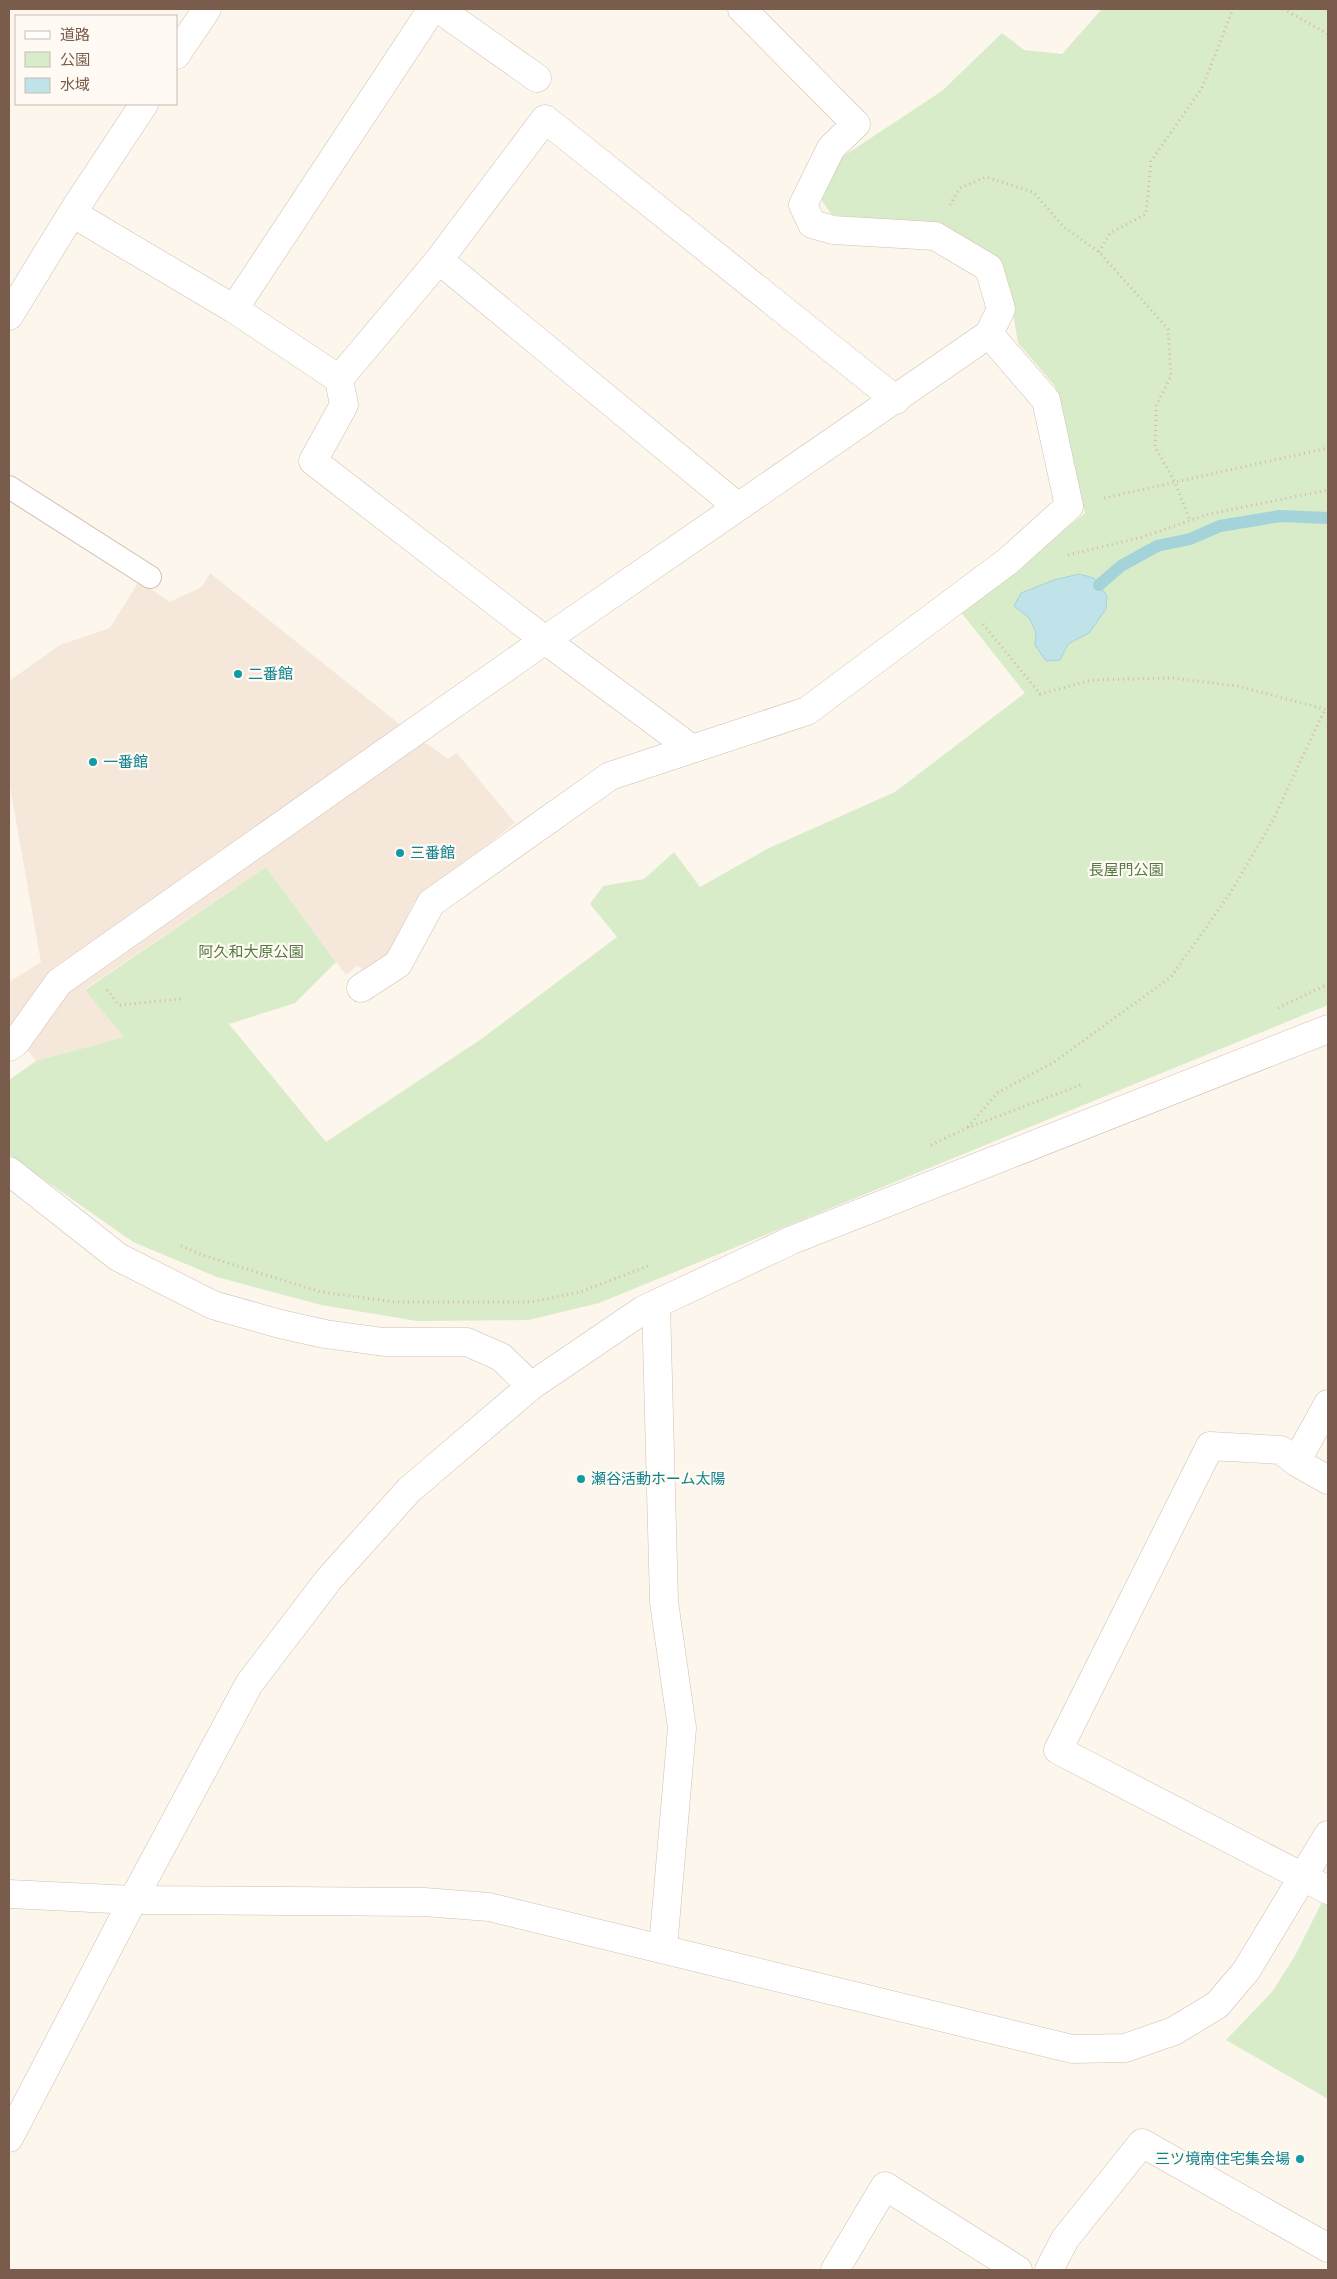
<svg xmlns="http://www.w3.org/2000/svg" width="1337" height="2279" viewBox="0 0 1337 2279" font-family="Roboto,'Noto Sans JP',sans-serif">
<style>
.residential{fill:#f5e8da}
.green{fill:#d8ecc9}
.water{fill:#bfe3e8;stroke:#a5d3da}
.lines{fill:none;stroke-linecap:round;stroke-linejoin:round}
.stream{stroke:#a5d3da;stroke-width:12}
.service-casing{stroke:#d1beb0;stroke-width:24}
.minor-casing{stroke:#d1beb0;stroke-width:29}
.tertiary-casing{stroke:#d1beb0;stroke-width:29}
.path{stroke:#d9b8a5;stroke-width:3;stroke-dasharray:1 4;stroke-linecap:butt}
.service{stroke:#fff;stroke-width:22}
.minor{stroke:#fff;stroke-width:28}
.tertiary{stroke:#fff;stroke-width:28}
.culture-dot{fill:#0f9aa8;stroke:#fffaf3;stroke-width:2}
.labels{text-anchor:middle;stroke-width:4.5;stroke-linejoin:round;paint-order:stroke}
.culture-label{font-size:15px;fill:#0d838f;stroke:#fffaf3;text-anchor:start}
.park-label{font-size:15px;fill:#537a41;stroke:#fffaf3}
</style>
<rect width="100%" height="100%" fill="#fdf6ec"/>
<path class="residential" d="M 210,573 L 403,727 L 448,759 L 457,753 L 515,823 L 414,902 L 387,956 L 370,973 L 357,966 L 346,975 L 266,867 L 85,989 L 124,1037 L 36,1061 L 11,1029 L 9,1030 L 9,982 L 41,962 L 9,781 L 9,681 L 60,645 L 110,628 L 139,581 L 170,602 L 202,587 Z"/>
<path class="green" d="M 1102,9 L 1328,9 L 1328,1005 L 599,1303 L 529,1320 L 417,1321 L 321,1305 L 217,1277 L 133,1242 L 9,1155 L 9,1080 L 36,1061 L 124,1037 L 85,990 L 266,867 L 336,962 L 295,1003 L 229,1024 L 326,1142 L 480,1040 L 617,937 L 590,904 L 603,886 L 644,879 L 674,852 L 700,887 L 767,849 L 895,792 L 1025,693 L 960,611 L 1085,513 L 1055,386 L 1018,343 L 1011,301 L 911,222 L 832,215 L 820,198 L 839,159 L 942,91 L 1002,33 L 1024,50 L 1062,54 Z
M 1322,1902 L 1328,1905 L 1328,2099 L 1226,2040 L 1272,1992 L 1296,1954 Z"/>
<path class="water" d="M 1079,574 L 1094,578 L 1107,596 L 1106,609 L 1089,633 L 1068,644 L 1060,660 L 1046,661 L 1035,645 L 1036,632 L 1029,618 L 1014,606 L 1021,593 L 1054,580 Z"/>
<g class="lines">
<path class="stream" d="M 1099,585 L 1121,566 L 1157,546 L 1190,539 L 1220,526 L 1280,516 L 1328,518"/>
<g class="service-casing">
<path id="service" d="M 9,487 L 150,577"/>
</g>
<g class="minor-casing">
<path id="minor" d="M 439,9 L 537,78
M 176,55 L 207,9
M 72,213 L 234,309 L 339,379 L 344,405 L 313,461 L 545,640 L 692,749 L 807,711 L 1008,561 L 1069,506 L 1046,400 L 989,334
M 234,309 L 432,9
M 9,316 L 72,213 L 144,104
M 339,379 L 439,260
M 738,507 L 439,260 L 545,119 L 896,400
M 361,988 L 398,964 L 431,903 L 610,776 L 692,749
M 9,1047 L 16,1042 L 59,982 L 545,640 L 989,334 L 1001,309 L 989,268 L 935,236 L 833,230 L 812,224 L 803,205 L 831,148 L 856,124 L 742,9
M 9,1171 L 118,1257 L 213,1305 L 280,1324 L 325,1334 L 384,1342 L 467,1342 L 501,1357 L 531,1386
M 656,1304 L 664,1602 L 682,1728 L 663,1948
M 1296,1462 L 1328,1404
M 1328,1480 L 1296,1462 L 1281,1450 L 1210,1446 L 1058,1750 L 1328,1890
M 9,1894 L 133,1900
M 835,2270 L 885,2186 L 1018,2270
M 1049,2270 L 1065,2239 L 1142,2143 L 1328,2248"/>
</g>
<g class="tertiary-casing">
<path id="tertiary" d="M 133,1900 L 249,1684 L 329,1579 L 409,1490 L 531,1386 L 643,1310 L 792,1240 L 1328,1029
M 9,2138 L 133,1900 L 424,1902 L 489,1907 L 1072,2049 L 1125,2048 L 1174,2031 L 1217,2005 L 1246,1971 L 1328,1835"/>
</g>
<path class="path" d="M 1283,9 L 1328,34
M 950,205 L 960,188 L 986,177 L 1033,192 L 1064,227 L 1099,252 L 1168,329 L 1171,376 L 1156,406 L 1155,447 L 1175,482 L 1190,521
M 1099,252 L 1110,233 L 1146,214 L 1151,161 L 1202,88 L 1233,9
M 1104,498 L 1328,448
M 1068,555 L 1142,537 L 1209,514 L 1328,490
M 983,624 L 1040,694 L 1092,680 L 1172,678 L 1238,686 L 1328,710
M 107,990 L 119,1005 L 181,999
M 1278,1008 L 1328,984
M 968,1127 L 997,1093 L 1054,1062 L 1171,977 L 1231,892 L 1273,820 L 1325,709
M 931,1145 L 967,1128 L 1083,1084
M 181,1246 L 202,1255 L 321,1292 L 396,1302 L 531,1302 L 580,1292 L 648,1266"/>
<use href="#service" class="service"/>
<use href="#minor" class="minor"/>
<use href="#tertiary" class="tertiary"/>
</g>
<g class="culture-dot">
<circle cx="238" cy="674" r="5"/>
<circle cx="93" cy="762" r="5"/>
<circle cx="400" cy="853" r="5"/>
<circle cx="581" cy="1479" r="5"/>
<circle cx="1300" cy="2159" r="5"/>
</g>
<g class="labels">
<g class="culture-label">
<text x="248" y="679">二番館</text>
<text x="103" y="767">一番館</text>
<text x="410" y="858">三番館</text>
<text x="591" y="1484">瀬谷活動ホーム太陽</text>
<text x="1290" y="2164" text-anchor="end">三ツ境南住宅集会場</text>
</g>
<g class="park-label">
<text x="1126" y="875">長屋門公園</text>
<text x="251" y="957">阿久和大原公園</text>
</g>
</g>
<rect width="1337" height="2279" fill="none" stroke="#7a5c4d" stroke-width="20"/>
<rect x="15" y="15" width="162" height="90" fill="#fffaf3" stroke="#cabbb1"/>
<rect x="25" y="31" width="25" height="8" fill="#ffffff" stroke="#cabbb1"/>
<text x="60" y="40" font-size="15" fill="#7a5c4d">道路</text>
<rect x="25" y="52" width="25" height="15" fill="#d8ecc9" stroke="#cabbb1"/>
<text x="60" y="65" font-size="15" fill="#7a5c4d">公園</text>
<rect x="25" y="78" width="25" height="15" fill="#bfe3e8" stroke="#cabbb1"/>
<text x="60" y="90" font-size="15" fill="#7a5c4d">水域</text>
</svg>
